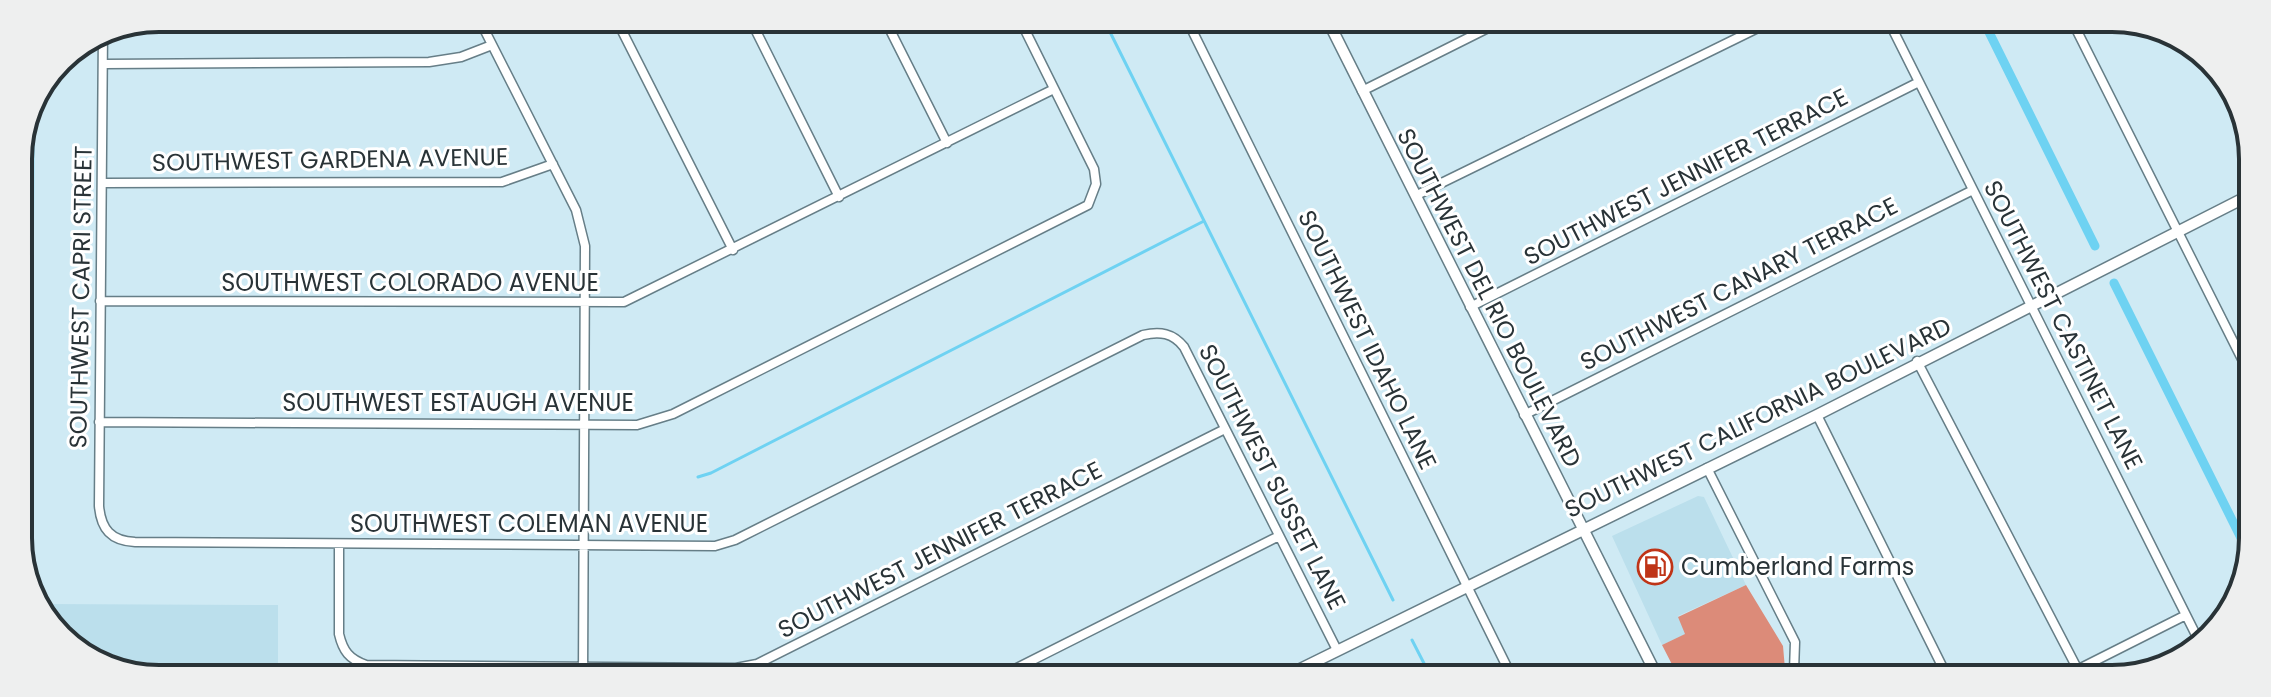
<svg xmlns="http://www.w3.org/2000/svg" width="2271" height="697" viewBox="0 0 2271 697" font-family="Poppins,sans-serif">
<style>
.built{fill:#bbdfec}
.forest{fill:#dc8b79}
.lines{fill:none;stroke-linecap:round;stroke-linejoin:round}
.stream{stroke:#6ed2f2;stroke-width:3}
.canal{stroke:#6ed2f2;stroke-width:9}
.minor-casing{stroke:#667e87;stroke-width:11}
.tertiary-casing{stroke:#667e87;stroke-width:13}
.minor{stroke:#fff;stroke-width:8}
.tertiary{stroke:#fff;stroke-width:10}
.labels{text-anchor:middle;stroke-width:6;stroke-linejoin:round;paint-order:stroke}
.street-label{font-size:24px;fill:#293337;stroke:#fff}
.poi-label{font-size:24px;fill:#293337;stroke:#fff;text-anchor:start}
.rim{fill:none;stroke:#293337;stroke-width:4}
</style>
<rect width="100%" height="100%" fill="#cfeaf4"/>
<path class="built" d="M 1698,496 L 1704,497 L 1746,585 L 1678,616 L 1686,634 L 1662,645 L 1612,536 Z
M 43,604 L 278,605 L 278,675 L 123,674 L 59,637 Z"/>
<path class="forest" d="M 1746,585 L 1783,646 L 1785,669 L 1766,678 L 1679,678 L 1662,645 L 1685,634 L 1678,617 Z"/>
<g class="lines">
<path class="stream" d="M 1104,20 L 1393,600
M 1340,23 L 1345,21
M 698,477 L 711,473 L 1204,221
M 31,586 L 33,117
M 1412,640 L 1431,677"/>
<path class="canal" d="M 1984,22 L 2095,246
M 2114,283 L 2248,552"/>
<g class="minor-casing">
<path id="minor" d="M 479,19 L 576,210 L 585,246 L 583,675
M 616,19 L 733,250
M 750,19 L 839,197
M 885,20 L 947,143
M 1187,20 L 1512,677
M 1889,22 L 2201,645
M 2073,23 L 2249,373
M 103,30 L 99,506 C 101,529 111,541 135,542 L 715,546 L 735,540 L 1143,335 C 1160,331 1173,333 1184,347 L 1337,650
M 104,64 L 429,62 L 461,57 L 492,45
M 1362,91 L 1502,21
M 104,183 L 502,182 L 553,164
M 1417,195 L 1770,22
M 100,301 L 624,302 L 1054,89
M 1470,307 L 1919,82
M 1917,361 L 2078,670
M 1524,415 L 1973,190
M 1817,415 L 1948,678
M 99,422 L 637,425 L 673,414 L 1088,205 L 1096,184 L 1094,169 L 1020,20
M 1707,468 L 1795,642 L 1794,671 L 1786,678
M 339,544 L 339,634 C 343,651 349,659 366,665 L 736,668 L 757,664 L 1225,429
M 1001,676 L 1279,536
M 2059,679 L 2186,615"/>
</g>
<g class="tertiary-casing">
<path id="tertiary" d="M 1328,21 L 1658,678
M 1284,677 L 1817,415 L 2250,195"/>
</g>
<use href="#minor" class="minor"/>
<use href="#tertiary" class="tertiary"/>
</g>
<defs>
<g id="fuel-ring" transform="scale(1.8)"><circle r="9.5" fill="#fff" stroke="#bf3417" stroke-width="1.5"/><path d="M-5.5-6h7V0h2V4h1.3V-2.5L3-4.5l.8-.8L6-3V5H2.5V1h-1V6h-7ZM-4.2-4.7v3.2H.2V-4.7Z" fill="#bf3417"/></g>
</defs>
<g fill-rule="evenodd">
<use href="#fuel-ring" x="1655" y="567"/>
</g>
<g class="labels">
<g class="street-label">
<text transform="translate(330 160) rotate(-1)" y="8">SOUTHWEST GARDENA AVENUE</text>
<text transform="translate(1686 177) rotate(-27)" y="8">SOUTHWEST JENNIFER TERRACE</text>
<text x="410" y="291">SOUTHWEST COLORADO AVENUE</text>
<text transform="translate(1739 284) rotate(-27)" y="8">SOUTHWEST CANARY TERRACE</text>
<text transform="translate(81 297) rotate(-89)" y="8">SOUTHWEST CAPRI STREET</text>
<text transform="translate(1489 298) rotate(63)" y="8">SOUTHWEST DEL RIO BOULEVARD</text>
<text transform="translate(2063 325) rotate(63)" y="8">SOUTHWEST CASTINET LANE</text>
<text transform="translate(1367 340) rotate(64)" y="8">SOUTHWEST IDAHO LANE</text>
<text x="458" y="411">SOUTHWEST ESTAUGH AVENUE</text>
<text transform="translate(1758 418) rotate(-26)" y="8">SOUTHWEST CALIFORNIA BOULEVARD</text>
<text transform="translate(1272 477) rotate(63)" y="8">SOUTHWEST SUSSET LANE</text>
<text x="529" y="532">SOUTHWEST COLEMAN AVENUE</text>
<text transform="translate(940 550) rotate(-27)" y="8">SOUTHWEST JENNIFER TERRACE</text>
</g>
<g class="poi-label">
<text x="1681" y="575">Cumberland Farms</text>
</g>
</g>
<path d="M0 0H2271V697H0ZM159 32H2112A127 127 0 0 1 2239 159V538A127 127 0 0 1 2112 665H159A127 127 0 0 1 32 538V159A127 127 0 0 1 159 32Z" fill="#eeefef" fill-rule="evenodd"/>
<path class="rim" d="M159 32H2112A127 127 0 0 1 2239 159V538A127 127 0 0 1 2112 665H159A127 127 0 0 1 32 538V159A127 127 0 0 1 159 32Z"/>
</svg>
